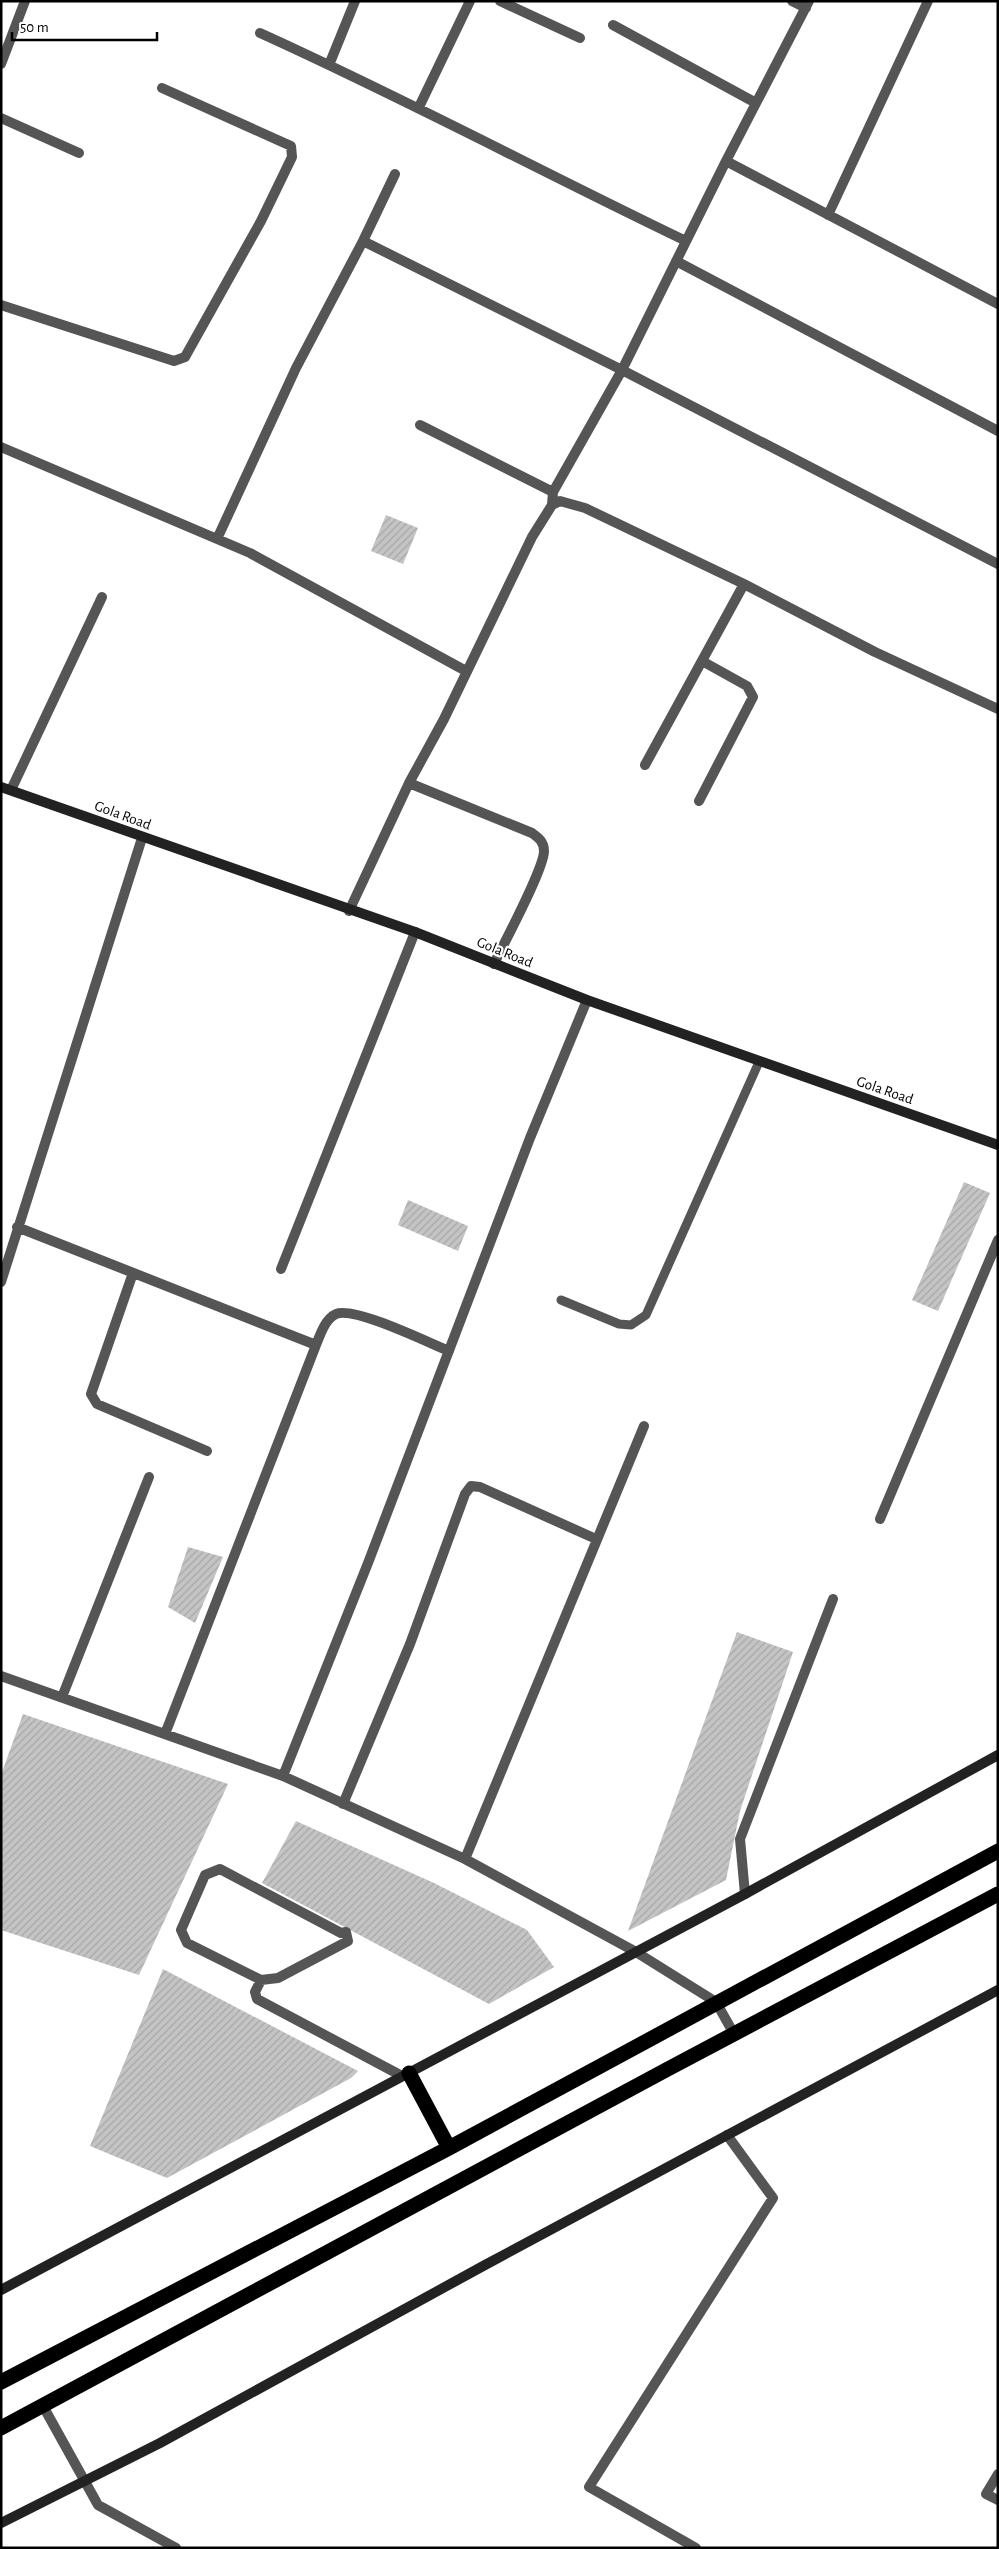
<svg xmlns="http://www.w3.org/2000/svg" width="999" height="2549" viewBox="0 0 999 2549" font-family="'Alegreya Sans',sans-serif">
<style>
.building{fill:url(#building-hatch)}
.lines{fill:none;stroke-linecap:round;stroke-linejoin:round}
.lane{stroke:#555;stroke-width:9}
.street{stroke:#555;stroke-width:10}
.secondary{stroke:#222;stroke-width:10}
.highway{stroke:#000;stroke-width:15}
.labels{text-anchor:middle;stroke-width:4.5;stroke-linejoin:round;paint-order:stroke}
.street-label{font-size:15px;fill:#000;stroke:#fff}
</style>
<defs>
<pattern id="building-hatch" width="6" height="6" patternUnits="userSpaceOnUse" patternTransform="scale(1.25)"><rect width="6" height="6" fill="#c4c4c4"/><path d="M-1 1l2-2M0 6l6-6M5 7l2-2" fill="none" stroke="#a7a7a7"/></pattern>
</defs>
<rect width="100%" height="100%" fill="#fff"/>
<path class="building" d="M 386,515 L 418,528 L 403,564 L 371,551 Z
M 964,1182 L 990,1193 L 938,1311 L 912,1300 Z
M 408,1200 L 468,1226 L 458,1251 L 398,1225 Z
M 188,1547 L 223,1557 L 195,1623 L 168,1607 Z
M 737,1632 L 793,1652 L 740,1811 L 726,1880 L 628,1931 Z
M 23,1714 L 228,1784 L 139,1975 L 1,1930 L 1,1775 Z
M 296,1821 L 434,1883 L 527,1930 L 554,1967 L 489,2004 L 262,1883 Z
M 163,1969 L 358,2071 L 351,2078 L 167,2178 L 90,2146 Z"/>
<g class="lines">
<path class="lane" d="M 561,1300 L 619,1324 L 631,1325 L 646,1315 L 759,1062"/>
<path class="street" d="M 500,1 L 580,38
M 792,1 L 806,8
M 613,25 L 756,103
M 260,33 C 404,98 544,173 686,241
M 1,64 L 25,1
M 329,65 L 355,1
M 419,107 L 470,1
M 1,118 L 79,153
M 726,161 L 809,1
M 828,215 L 928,1
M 363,241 L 622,370 L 998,564
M 676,261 L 998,431
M 1,305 L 174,361 L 185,357 L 261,221 L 292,157 L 291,146 L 162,88
M 420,425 L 553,492
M 1,447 L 250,553 L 466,671
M 552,505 L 553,492 L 622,370 L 726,161 L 998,304
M 217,539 L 296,368 L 363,241 L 395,174
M 645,765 L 744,584
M 409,783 L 532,833 C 539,838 544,842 544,851 C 544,869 504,943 494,964
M 11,790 L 102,597
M 699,801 L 753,697 L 747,686 L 702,661
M 349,911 L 409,783 L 444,719 L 532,537 L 552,505 L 560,501 L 585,508 L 744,584 L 875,652 L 998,709
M 17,1227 L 316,1345
M 281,1269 L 415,932
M 133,1273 L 91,1394 L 97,1404 L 207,1451
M 1,1282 L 142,838
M 880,1519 L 998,1240
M 1,1676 L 283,1776 L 465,1859 L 636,1952 L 716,2002 L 734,2034
M 62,1697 L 149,1477
M 165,1734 L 316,1345 C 320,1335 325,1319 336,1314 C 354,1306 429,1343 449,1351
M 283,1776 L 368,1563 L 530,1138 L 587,1000
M 343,1804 L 410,1644 L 465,1494 L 471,1486 L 480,1487 L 596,1539
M 465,1859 L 644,1426
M 220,1869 L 341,1933 L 346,1932 L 348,1941 L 278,1978 L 261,1980 L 187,1943 L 181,1930 L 205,1875 Z
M 745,1894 L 740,1839 L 833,1599
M 261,1980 L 255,1992 L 257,1999 L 402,2076
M 43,2406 L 98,2505 L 176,2548
M 998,2474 L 986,2494 L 998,2500
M 696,2548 L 589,2487 L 773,2198 L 727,2135"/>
<path class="secondary" d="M 1,787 L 415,932 L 587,1000 L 998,1145
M 1,2290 L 745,1894 L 998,1755
M 1,2523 L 160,2443 L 485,2265 L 998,1990"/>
<path class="highway" d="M 409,2073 L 449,2148
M 1,2382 L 449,2148 L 998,1851
M 1,2428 L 666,2070 L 998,1894"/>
</g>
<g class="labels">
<g class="street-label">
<text transform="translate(123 815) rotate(20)" y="5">Gola Road</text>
<text transform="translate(505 952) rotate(22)" y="5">Gola Road</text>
<text transform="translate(885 1090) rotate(19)" y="5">Gola Road</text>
</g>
</g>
<rect width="999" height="2549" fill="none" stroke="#000000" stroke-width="5"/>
<path d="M12 32v8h145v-8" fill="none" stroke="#000000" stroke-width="2.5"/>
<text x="20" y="32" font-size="15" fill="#000000" stroke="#ffffff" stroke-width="4" paint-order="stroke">50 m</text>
</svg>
